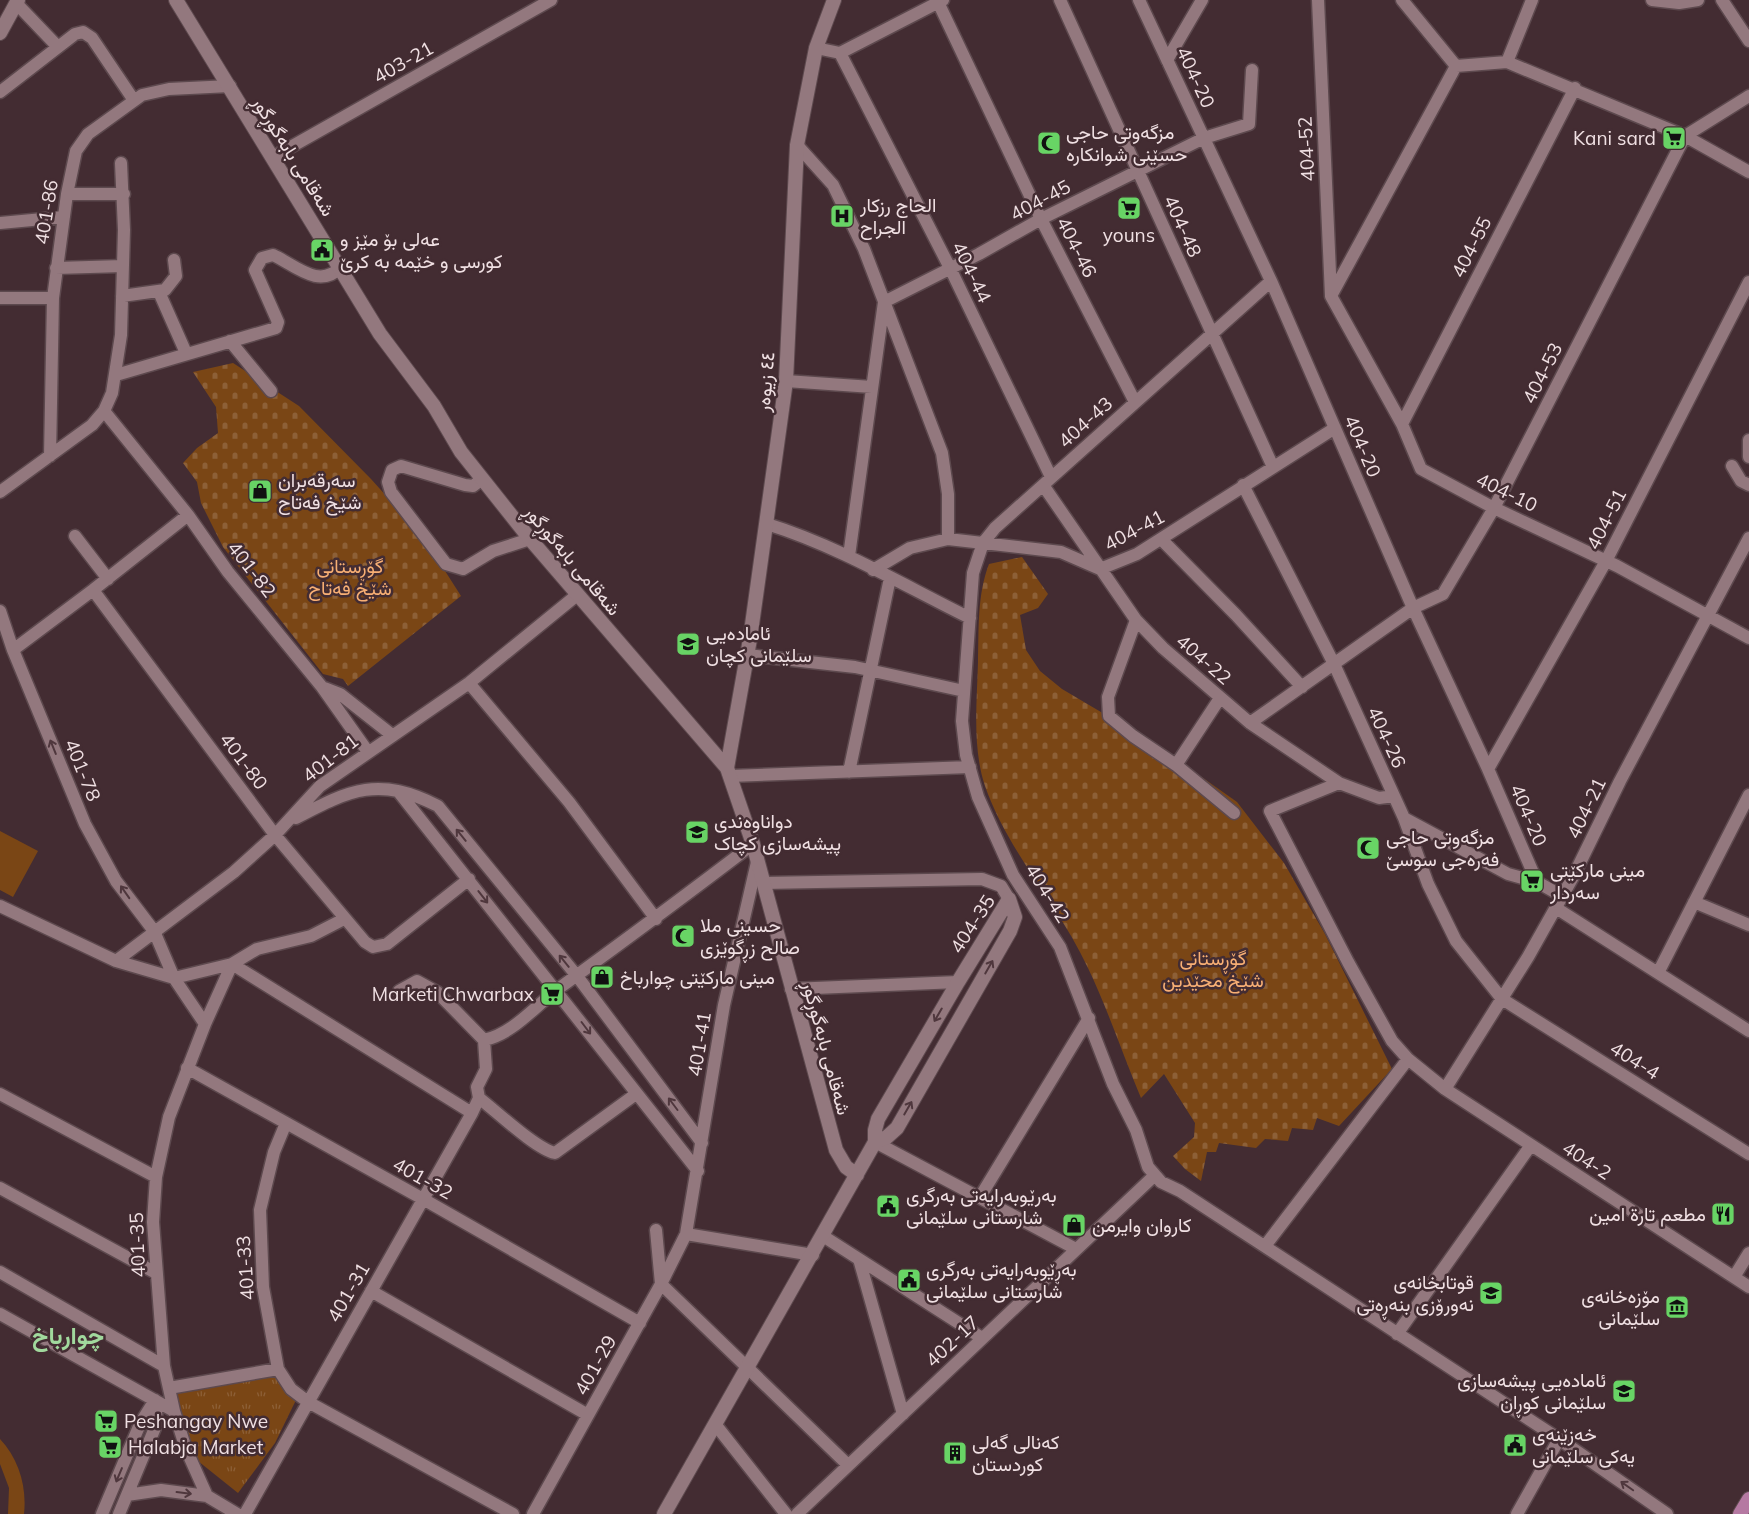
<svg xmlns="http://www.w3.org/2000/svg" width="1749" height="1514" viewBox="0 0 1749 1514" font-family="Mulish,Vazirmatn,sans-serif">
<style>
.cemetery{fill:url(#cemetery-stones)}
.park{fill:url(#park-tufts)}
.pitch{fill:#7a4615}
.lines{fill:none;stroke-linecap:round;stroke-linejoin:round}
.minor-casing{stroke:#5d494e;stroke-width:15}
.tertiary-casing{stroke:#5d494e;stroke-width:16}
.primary-casing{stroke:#5d494e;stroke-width:16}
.minor{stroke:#93787e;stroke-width:12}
.tertiary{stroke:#93787e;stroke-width:14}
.primary{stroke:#b579a2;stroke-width:14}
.oneway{stroke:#4f373d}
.labels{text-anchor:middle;stroke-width:5;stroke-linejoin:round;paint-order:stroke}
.street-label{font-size:19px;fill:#f0e0e3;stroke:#432c32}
.poi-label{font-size:19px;fill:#f0e0e3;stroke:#432c32;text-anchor:start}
.park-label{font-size:19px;fill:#f8af74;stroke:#432c32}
.district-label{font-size:24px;font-weight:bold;fill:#a1d99d;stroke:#432c32}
</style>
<defs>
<pattern id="cemetery-stones" width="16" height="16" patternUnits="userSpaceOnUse" patternTransform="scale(1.25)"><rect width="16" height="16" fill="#7a4615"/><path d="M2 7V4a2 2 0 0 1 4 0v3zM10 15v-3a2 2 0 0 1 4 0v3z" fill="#8d6037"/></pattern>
<pattern id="park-tufts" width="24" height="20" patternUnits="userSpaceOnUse" patternTransform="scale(1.25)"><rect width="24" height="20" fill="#7a4615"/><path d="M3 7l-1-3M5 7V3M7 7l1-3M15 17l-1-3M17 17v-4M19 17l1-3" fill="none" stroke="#8d6037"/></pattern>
</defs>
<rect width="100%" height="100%" fill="#432c32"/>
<path class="cemetery" d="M 233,363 L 299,406 L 371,479 L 424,538 L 461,596 L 348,686 L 343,679 L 323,674 L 223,547 L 201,503 L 197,482 L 183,463 L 197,448 L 218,433 L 216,407 L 193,372 Z
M 1022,557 L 1048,594 L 1038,608 L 1020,615 L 1026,650 L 1040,671 L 1062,689 L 1155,744 L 1237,802 L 1284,863 L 1325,934 L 1392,1069 L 1339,1126 L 1317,1118 L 1313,1130 L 1292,1128 L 1288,1141 L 1265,1139 L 1256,1148 L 1219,1143 L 1216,1152 L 1207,1152 L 1201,1181 L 1185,1169 L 1173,1156 L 1194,1137 L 1195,1123 L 1164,1074 L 1141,1098 C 1123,1055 1108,1010 1088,968 C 1059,905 1008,852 985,786 C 972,747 977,702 978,662 C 979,629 977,595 989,564 Z"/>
<path class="park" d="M 276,1371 L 296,1400 L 275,1443 L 238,1493 L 198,1461 L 173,1391 Z"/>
<path class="pitch" d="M 0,831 L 38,851 L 13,897 L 0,890 Z
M 0,1439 C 19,1459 27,1487 24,1514 L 8,1514 L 9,1488 L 0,1464 Z"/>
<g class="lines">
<g class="minor-casing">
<path id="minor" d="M 937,0 L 1041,219 L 1135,402
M 1060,0 L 1273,467
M 1139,0 L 1271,281 L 1413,608 L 1488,769 L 1537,882 L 1562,896
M 1318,0 L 1331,296 L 1402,424 L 1421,469 L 1494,508 L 1617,566 L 1749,638
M 1402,0 L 1456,66
M 1652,0 L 1679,3 L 1698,0
M 1722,0 L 1749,41
M 16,3 L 58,47
M 816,48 L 840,53 L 950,268 L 1051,477
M 840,53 L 943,0
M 1167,60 L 1202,0
M 1507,62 L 1532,0
M 1456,66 L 1507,62 L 1685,136 L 1749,172
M 0,92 L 75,34 L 83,32 L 92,38 L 133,99
M 1685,136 L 1749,96
M 797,145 L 833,185 L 864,249 L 942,453 L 948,494 L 948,539
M 273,157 L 551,0
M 67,194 L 124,194
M 0,223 L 64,217
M 56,268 L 123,266
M 1271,281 L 995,528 L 983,543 L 973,573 L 962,721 L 966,755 L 978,797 L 1013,875 L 1060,947 L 1113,1084 L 1136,1130 L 1148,1167 L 1161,1182 L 1180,1191 L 1559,1439 L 1667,1514
M 159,292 L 186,353
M 122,296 L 165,290 L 176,276 L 174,260
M 1331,296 L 1456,66
M 0,298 L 53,298
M 230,341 L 271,391
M 116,375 L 276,328 L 278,322 L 255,270 L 262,258 L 273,255 C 295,265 319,290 341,267
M 786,381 L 872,387
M 104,411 L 188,515 L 228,572 L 322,687 L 368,752
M 1402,424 L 1575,88
M 1749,440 L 1749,457
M 50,456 L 53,298 L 67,194 L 76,151 L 88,134 L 142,95 L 169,89 L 230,86
M 1732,466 L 1741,481 L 1749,485
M 482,479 L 473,486 L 465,485 L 401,466 L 392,470 L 388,482 L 391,492 L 446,564 L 463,569 L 493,551 L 530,539
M 1043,485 L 1136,620 L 1163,648 L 1250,723 L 1339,783 L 1379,798 L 1394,796
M 1243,485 L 1334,664 L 1404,818 L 1428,884 L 1456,941 L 1502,999 L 1749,1154
M 0,492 L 92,425 L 104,411 L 112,393 L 121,335 L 124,230 L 121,163
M 767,524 C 838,546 903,585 970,618
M 75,536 L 108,579
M 1161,539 L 1236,615 L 1302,687
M 849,556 L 884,302 L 979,254 L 1041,219 L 1204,138 L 1249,124 L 1252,70
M 873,570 L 910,548 L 948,539 L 1061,552 L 1100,569 L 1137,554 L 1335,428
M 93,590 L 275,835 L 365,942 L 373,947 L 387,944 L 469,879
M 0,611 L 13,650 L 85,824 L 116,881 L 154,931 L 174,978 L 205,1024
M 1136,620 L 1108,697 L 1109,716 L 1133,736 L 1176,765 L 1234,813
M 13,650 L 93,590 L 188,515
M 747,655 L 855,667 L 964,691
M 469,683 L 569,802 L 656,919
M 322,687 L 340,694 L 392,735
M 1250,723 L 1413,608 L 1443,594 L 1494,508 L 1685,136
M 1176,765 L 1220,698
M 1488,769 L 1606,561 L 1749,282
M 849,772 L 890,578
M 730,776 L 970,767
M 1339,783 L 1270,811 L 1348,962 L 1392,1041 L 1408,1059 L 1445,1089 L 1749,1287
M 398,791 L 698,1171
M 296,818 C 351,789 379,776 438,806 L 577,976 L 702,1143
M 1404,818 L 1508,874 L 1537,882
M 763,883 L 982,879 L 1001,886 L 1009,899
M 1694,902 L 1749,925
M 0,906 L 116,961 L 174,978 L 232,964 L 257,949 L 311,936 L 344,919
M 1556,908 L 1749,1031
M 116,961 L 234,872 L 275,835 L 320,786 L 469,683 L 577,595
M 1659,971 L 1749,795
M 791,989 L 958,982
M 399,991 L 417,981 L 437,992 L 484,1040
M 187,1068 L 423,1199 L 640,1323
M 1445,1089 L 1528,957 L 1573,877 L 1620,781 L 1749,538
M 0,1094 L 156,1177
M 479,1098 C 496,1111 536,1149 555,1153 L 636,1094
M 286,1123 L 274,1152 L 260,1210 L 263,1287 L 278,1369 L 291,1389 L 308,1402 L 513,1514
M 875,1142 L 1076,1249
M 0,1188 L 156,1273
M 980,1197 L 1089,1018
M 656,1230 L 661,1284 L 848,1465
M 686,1234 L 813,1255
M 823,1236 L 982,1338
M 1265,1246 L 1408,1059
M 859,1259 L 903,1414
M 0,1272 L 164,1366
M 1734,1277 L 1749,1253
M 371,1291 L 588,1415
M 0,1314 L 174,1411
M 1397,1334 L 1531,1145
M 169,1388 L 278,1369
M 715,1424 L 786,1514
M 127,1495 L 161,1490 L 207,1496
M 102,1514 L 140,1424 L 155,1400
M 119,1514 L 157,1423 L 155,1400
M 237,1514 L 207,1496 L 186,1449 L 174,1411 L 164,1366 L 153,1222 L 156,1177 L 169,1117 L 205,1024 L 232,964 L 472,1113
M 245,1514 L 472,1113 L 479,1098 L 477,1087 L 486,1069 L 484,1040 C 513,1034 535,1006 558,989 C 624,941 689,893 753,844
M 533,1514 L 661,1284 L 686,1234 L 724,1005 L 757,862
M 797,1514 L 1155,1175
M 1517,1514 L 1559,1439"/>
</g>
<g class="tertiary-casing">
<path id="tertiary" d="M 176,0 L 380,334 L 434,406 L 461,452 L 530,539 L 727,768 L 753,844 L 836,1150 L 846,1167 L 857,1175
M 0,33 L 18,0
M 727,768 L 750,639 L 786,381 L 797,145 L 816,48 L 834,0
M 875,1142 L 887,1137 L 897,1128 L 1010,931 L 1015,917 L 1009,899
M 664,1514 L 875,1142 L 875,1130 L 878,1119 L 958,982 L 1009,899"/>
</g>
<g class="primary-casing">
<path id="primary" d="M 1740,1514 L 1749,1499"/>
</g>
<use href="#minor" class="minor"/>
<use href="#tertiary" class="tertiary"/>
<use href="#primary" class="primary"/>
</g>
<defs><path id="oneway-shaft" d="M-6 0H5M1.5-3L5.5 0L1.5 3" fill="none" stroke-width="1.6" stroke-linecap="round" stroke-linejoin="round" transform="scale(1.25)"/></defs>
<g class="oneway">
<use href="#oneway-shaft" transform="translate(53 747) rotate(-112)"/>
<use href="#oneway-shaft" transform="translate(461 835) rotate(-129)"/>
<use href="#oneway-shaft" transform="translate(125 892) rotate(-125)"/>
<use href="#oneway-shaft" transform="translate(483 897) rotate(52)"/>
<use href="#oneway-shaft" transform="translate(564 961) rotate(-129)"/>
<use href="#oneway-shaft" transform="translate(989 967) rotate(-60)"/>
<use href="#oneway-shaft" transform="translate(938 1015) rotate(120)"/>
<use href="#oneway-shaft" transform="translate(586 1028) rotate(53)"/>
<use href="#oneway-shaft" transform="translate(673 1104) rotate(-127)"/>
<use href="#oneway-shaft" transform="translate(908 1108) rotate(-60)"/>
<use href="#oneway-shaft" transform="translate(119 1475) rotate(113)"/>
<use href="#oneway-shaft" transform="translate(1627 1486) rotate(-145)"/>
<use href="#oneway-shaft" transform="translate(184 1493) rotate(7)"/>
</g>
<defs>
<g id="supermarket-square" transform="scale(1.25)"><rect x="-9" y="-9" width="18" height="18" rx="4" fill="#68d465" stroke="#432c32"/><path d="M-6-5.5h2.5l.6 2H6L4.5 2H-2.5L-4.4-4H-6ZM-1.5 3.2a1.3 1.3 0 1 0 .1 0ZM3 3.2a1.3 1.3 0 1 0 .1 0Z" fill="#111"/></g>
<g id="mosque-square" transform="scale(1.25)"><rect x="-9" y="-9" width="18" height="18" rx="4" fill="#68d465" stroke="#432c32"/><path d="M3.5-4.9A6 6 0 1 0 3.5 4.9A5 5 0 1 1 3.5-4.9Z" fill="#111"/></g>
<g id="hospital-square" transform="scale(1.25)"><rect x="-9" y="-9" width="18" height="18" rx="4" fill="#68d465" stroke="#432c32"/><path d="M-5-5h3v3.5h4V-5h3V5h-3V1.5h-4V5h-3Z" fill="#111"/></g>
<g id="civic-square" transform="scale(1.25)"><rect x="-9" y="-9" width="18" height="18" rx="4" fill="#68d465" stroke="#432c32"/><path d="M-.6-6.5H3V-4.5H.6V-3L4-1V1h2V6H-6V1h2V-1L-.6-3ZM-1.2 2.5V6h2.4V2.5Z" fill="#111"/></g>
<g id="shop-square" transform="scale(1.25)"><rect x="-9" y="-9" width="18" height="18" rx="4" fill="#68d465" stroke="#432c32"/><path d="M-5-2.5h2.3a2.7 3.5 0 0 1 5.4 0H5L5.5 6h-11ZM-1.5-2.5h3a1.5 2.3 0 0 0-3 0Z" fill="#111"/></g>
<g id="school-square" transform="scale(1.25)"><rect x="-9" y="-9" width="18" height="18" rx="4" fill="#68d465" stroke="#432c32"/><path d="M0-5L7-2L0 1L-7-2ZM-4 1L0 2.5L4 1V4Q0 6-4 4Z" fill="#111"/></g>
<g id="restaurant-square" transform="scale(1.25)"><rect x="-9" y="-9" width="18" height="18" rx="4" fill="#68d465" stroke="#432c32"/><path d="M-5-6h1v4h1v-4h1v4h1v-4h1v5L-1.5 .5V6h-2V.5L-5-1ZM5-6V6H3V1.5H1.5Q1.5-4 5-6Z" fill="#111"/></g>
<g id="museum-square" transform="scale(1.25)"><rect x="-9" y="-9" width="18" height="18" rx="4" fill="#68d465" stroke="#432c32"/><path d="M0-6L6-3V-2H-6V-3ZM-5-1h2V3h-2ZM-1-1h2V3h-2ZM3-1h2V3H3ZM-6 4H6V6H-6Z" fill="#111"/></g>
<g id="building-square" transform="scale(1.25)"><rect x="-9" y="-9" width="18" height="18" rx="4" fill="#68d465" stroke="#432c32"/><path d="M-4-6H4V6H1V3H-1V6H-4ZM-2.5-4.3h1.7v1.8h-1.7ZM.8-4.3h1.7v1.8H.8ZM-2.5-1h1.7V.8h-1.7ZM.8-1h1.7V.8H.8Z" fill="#111"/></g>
</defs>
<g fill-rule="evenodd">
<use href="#supermarket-square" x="1674" y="138"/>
<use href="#mosque-square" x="1049" y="143"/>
<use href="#supermarket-square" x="1129" y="208"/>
<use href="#hospital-square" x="842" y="216"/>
<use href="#civic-square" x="322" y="250"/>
<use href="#shop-square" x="260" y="491"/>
<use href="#school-square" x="688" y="644"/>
<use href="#school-square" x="697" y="832"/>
<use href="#mosque-square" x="1368" y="848"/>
<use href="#supermarket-square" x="1532" y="881"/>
<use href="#mosque-square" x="683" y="936"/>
<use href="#shop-square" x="602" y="977"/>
<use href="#supermarket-square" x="552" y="994"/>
<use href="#civic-square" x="888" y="1206"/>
<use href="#restaurant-square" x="1723" y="1214"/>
<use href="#shop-square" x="1074" y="1225"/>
<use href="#civic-square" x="909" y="1280"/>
<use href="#school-square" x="1491" y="1293"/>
<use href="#museum-square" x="1677" y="1307"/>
<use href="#school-square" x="1624" y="1391"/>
<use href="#supermarket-square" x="106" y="1421"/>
<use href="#civic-square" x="1515" y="1445"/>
<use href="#supermarket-square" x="110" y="1447"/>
<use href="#building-square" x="955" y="1453"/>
</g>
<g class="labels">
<g class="street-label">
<text transform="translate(403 62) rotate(-29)" y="7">403-21</text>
<text transform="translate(1196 77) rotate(65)" y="7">404-20</text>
<text transform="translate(1306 149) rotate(-93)" y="7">404-52</text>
<text transform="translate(294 156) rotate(58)" y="7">شەقامی بابەگوڕگوڕ</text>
<text transform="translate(1040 200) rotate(-28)" y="7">404-45</text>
<text transform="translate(46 212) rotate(-81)" y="7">401-86</text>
<text transform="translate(1183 226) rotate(66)" y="7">404-48</text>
<text transform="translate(1077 247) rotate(63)" y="7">404-46</text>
<text transform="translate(1471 247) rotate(-63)" y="7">404-55</text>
<text transform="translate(972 272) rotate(64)" y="7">404-44</text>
<text transform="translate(1542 373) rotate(-63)" y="7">404-53</text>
<text transform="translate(765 382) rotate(-85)" y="7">٤٤ زیوەر</text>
<text transform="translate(1085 422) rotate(-42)" y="7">404-43</text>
<text transform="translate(1363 446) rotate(67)" y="7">404-20</text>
<text transform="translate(1507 492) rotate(26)" y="7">404-10</text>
<text transform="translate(1606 519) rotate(-63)" y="7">404-51</text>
<text transform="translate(1134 530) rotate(-28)" y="7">404-41</text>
<text transform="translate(573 560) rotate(50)" y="7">شەقامی بابەگوڕگوڕ</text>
<text transform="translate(252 569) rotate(52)" y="7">401-82</text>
<text transform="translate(1204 659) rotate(41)" y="7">404-22</text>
<text transform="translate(1387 737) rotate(65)" y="7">404-26</text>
<text transform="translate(330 758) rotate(-38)" y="7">401-81</text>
<text transform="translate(244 761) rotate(53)" y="7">401-80</text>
<text transform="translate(83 770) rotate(68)" y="7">401-78</text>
<text transform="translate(1586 808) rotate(-64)" y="7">404-21</text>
<text transform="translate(1529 815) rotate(67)" y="7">404-20</text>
<text transform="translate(1048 893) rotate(58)" y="7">404-42</text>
<text transform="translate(972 924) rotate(-57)" y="7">404-35</text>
<text transform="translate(699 1044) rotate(-81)" y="7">401-41</text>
<text transform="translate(827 1048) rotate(75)" y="7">شەقامی بابەگوڕگوڕ</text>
<text transform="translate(1635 1060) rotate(32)" y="7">404-4</text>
<text transform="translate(1587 1160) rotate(33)" y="7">404-2</text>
<text transform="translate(423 1178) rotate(29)" y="7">401-32</text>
<text transform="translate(137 1245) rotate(-92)" y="7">401-35</text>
<text transform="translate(245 1268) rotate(-94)" y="7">401-33</text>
<text transform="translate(348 1292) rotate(-60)" y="7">401-31</text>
<text transform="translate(952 1341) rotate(-43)" y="7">402-17</text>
<text transform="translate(595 1365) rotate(-61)" y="7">401-29</text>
</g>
<g class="poi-label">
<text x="1066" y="139">مزگەوتی حاجی<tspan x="1066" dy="22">حسێنی شوانکارە</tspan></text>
<text x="1656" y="145" text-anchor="end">Kani sard</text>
<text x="860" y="212">الحاج رزكار<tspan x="860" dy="22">الجراح</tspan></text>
<text x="1129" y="242" text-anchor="middle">youns</text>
<text x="340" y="246">عەلی بۆ مێز و<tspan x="340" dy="22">کورسی و خێمە بە کرێ</tspan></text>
<text x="278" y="487">سەرقەبران<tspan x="278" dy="22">شێخ فەتاح</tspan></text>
<text x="706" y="640">ئامادەیی<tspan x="706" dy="22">سلێمانی کچان</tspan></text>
<text x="714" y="828">دواناوەندی<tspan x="714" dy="22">پیشەسازی کچاک</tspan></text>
<text x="1386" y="844">مزگەوتی حاجی<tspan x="1386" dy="22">فەرەجی سوسێ</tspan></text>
<text x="1550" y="877">مینی مارکێتی<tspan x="1550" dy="22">سەردار</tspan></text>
<text x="700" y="932">حسینی ملا<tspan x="700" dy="22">صالح زڕگوێزی</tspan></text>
<text x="620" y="984">مینی مارکێتی چوارباخ</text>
<text x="534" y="1001" text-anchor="end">Marketi Chwarbax</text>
<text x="906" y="1202">بەرێوبەرایەتی بەرگری<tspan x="906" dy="22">شارستانی سلێمانی</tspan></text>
<text x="1706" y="1221" text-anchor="end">مطعم تارة امين</text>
<text x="1092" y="1232">كاروان وايرمن</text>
<text x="926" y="1276">بەڕێوبەرایەتی بەرگری<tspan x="926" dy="22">شارستانی سلێمانی</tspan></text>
<text x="1474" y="1289" text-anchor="end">قوتابخانەی<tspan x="1474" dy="22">نەورۆزی بنەڕەتی</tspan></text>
<text x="1660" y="1303" text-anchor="end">مۆزەخانەی<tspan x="1660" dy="22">سلێمانی</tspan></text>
<text x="1606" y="1387" text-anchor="end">ئامادەیی پیشەسازی<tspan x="1606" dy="22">سلێمانی کوڕان</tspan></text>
<text x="124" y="1428">Peshangay Nwe</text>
<text x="1532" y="1441">خەزێنەی<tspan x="1532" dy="22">یەکی سلێمانی</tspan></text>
<text x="972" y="1449">کەنالی گەلی<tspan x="972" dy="22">کوردستان</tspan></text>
<text x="128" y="1454">Halabja Market</text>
</g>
<g class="park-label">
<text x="350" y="573">گۆڕستانی<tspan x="350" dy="22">شێخ فەتاح</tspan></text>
<text x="1213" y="965">گۆڕستانی<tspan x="1213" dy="22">شێخ محێدین</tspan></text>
</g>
<g class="district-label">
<text x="68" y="1344">چوارباخ</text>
</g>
</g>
</svg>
